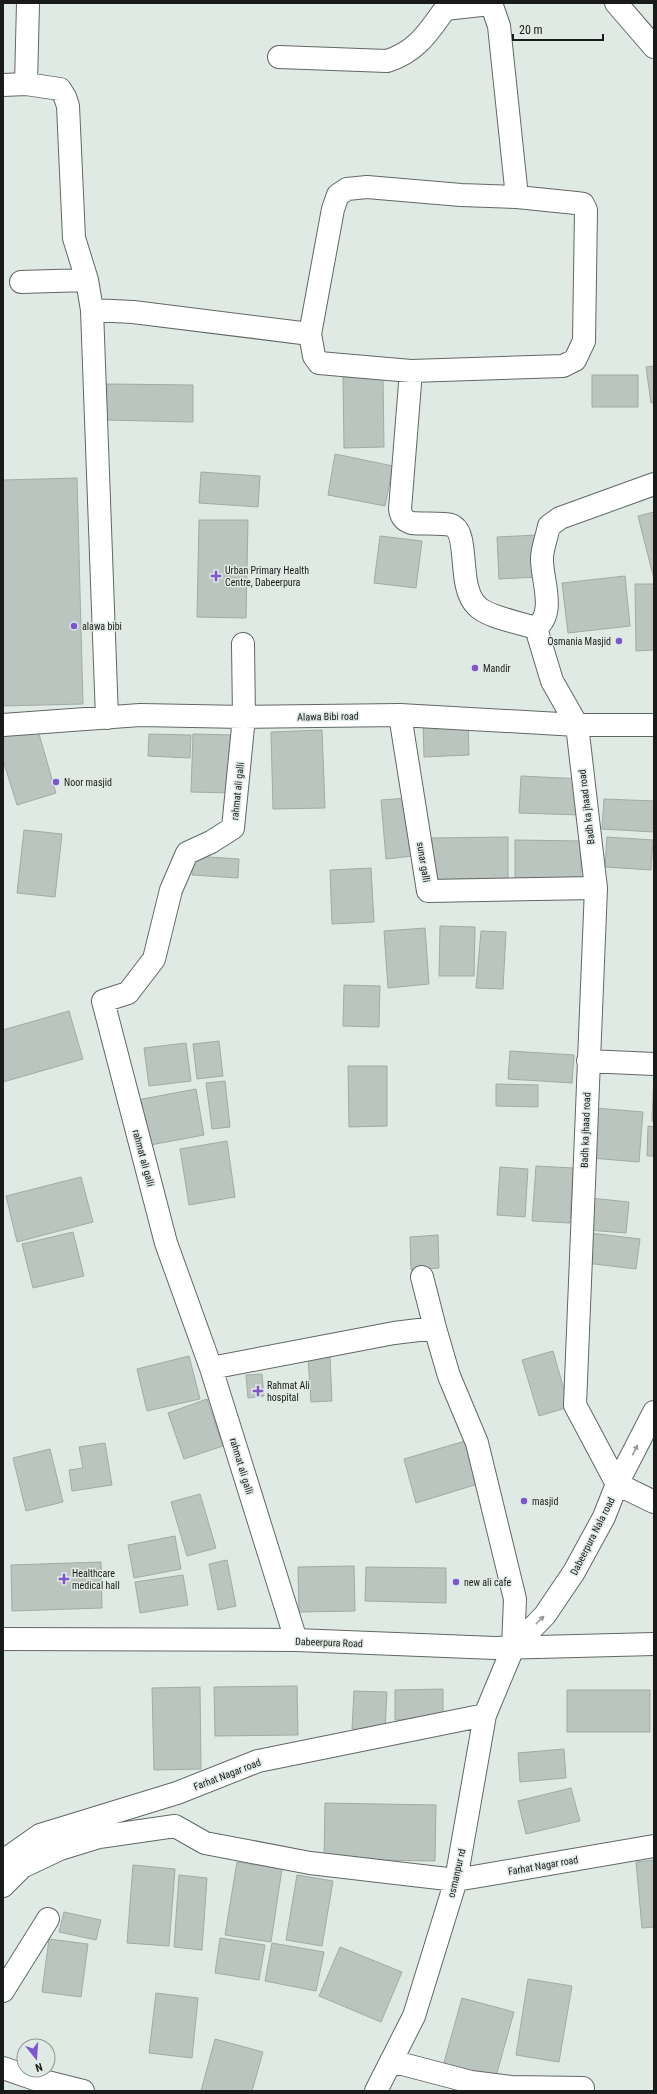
<svg xmlns="http://www.w3.org/2000/svg" width="657" height="2094" viewBox="0 0 657 2094" font-family="'Roboto Condensed',sans-serif">
<style>
.building{fill:#bbc5bf;stroke:#a1aba5}
.lines{fill:none;stroke-linecap:round;stroke-linejoin:round}
.minor-casing{stroke:#606863;stroke-width:24}
.major-casing{stroke:#606863;stroke-width:24}
.minor{stroke:#fff;stroke-width:22}
.major{stroke:#fff;stroke-width:22}
.oneway{fill:#979898}
.poi-dot{fill:#7c55cf;stroke:#e0eae4;stroke-width:1.5}
.labels{text-anchor:middle;stroke-width:3;stroke-linejoin:round;paint-order:stroke}
.poi-label{font-size:10px;fill:#181b19;stroke:#e0eae4;text-anchor:start}
.street-label{font-size:10px;fill:#181b19;stroke:#e0eae4}
</style>
<rect width="100%" height="100%" fill="#e0eae4"/>
<path class="building" d="M 654,366 L 654,403 L 651,403 L 646,367 Z
M 592,375 L 638,375 L 638,407 L 592,407 Z
M 383,376 L 384,447 L 344,448 L 343,377 Z
M 107,384 L 193,385 L 193,422 L 106,420 Z
M 335,454 L 393,466 L 385,506 L 328,495 Z
M 201,472 L 260,476 L 258,507 L 199,503 Z
M 77,478 L 83,704 L 3,706 L 3,480 Z
M 654,512 L 654,579 L 638,516 Z
M 199,520 L 248,520 L 246,618 L 197,617 Z
M 537,535 L 539,577 L 499,579 L 497,537 Z
M 380,536 L 422,541 L 416,588 L 374,583 Z
M 625,576 L 630,626 L 568,633 L 562,583 Z
M 635,584 L 654,584 L 654,650 L 636,651 Z
M 468,720 L 469,755 L 424,757 L 423,721 Z
M 37,727 L 56,793 L 17,805 L 3,760 L 3,737 Z
M 322,730 L 325,808 L 273,809 L 271,732 Z
M 149,734 L 191,735 L 190,758 L 148,756 Z
M 193,734 L 234,735 L 233,793 L 191,792 Z
M 521,776 L 583,779 L 581,815 L 519,813 Z
M 408,798 L 413,856 L 386,859 L 381,800 Z
M 604,799 L 654,801 L 654,832 L 602,829 Z
M 24,830 L 62,834 L 55,897 L 17,893 Z
M 508,837 L 508,879 L 432,880 L 432,838 Z
M 607,837 L 653,840 L 651,870 L 605,867 Z
M 515,840 L 581,841 L 581,884 L 515,885 Z
M 193,856 L 239,859 L 238,878 L 192,875 Z
M 371,868 L 374,922 L 332,924 L 330,870 Z
M 440,926 L 475,927 L 474,976 L 439,976 Z
M 425,928 L 429,984 L 388,988 L 384,931 Z
M 481,931 L 506,932 L 503,989 L 476,988 Z
M 344,985 L 380,986 L 379,1027 L 343,1026 Z
M 69,1011 L 83,1059 L 3,1082 L 3,1030 Z
M 219,1041 L 223,1076 L 197,1079 L 193,1044 Z
M 186,1043 L 191,1081 L 149,1086 L 144,1048 Z
M 510,1051 L 574,1055 L 572,1083 L 508,1079 Z
M 348,1066 L 387,1066 L 387,1126 L 349,1127 Z
M 654,1073 L 654,1121 L 652,1121 Z
M 225,1081 L 230,1127 L 212,1129 L 206,1083 Z
M 496,1084 L 538,1085 L 538,1107 L 496,1106 Z
M 196,1089 L 204,1135 L 145,1146 L 137,1100 Z
M 595,1108 L 643,1112 L 639,1162 L 591,1158 Z
M 648,1126 L 654,1127 L 654,1156 L 647,1156 Z
M 227,1141 L 235,1197 L 189,1205 L 180,1149 Z
M 536,1166 L 573,1168 L 570,1223 L 532,1221 Z
M 500,1167 L 528,1169 L 525,1217 L 497,1215 Z
M 81,1177 L 93,1222 L 17,1242 L 6,1196 Z
M 590,1198 L 629,1202 L 626,1233 L 587,1230 Z
M 73,1232 L 84,1276 L 33,1288 L 22,1244 Z
M 590,1233 L 640,1239 L 636,1269 L 586,1263 Z
M 438,1235 L 439,1268 L 411,1270 L 410,1237 Z
M 553,1351 L 569,1407 L 539,1416 L 522,1360 Z
M 189,1356 L 200,1399 L 147,1411 L 137,1369 Z
M 330,1357 L 332,1401 L 311,1402 L 308,1358 Z
M 262,1374 L 264,1396 L 248,1398 L 246,1375 Z
M 207,1399 L 223,1446 L 184,1459 L 168,1413 Z
M 465,1441 L 478,1484 L 416,1503 L 404,1459 Z
M 105,1443 L 112,1485 L 72,1491 L 69,1470 L 83,1468 L 79,1447 Z
M 50,1449 L 63,1502 L 26,1511 L 13,1458 Z
M 200,1494 L 216,1548 L 187,1556 L 171,1502 Z
M 175,1536 L 181,1569 L 134,1578 L 128,1545 Z
M 227,1560 L 236,1606 L 218,1610 L 209,1564 Z
M 101,1562 L 102,1608 L 12,1611 L 11,1565 Z
M 354,1566 L 355,1611 L 299,1612 L 298,1567 Z
M 366,1567 L 446,1568 L 446,1603 L 365,1601 Z
M 183,1575 L 188,1605 L 140,1613 L 135,1582 Z
M 297,1686 L 298,1735 L 215,1736 L 214,1687 Z
M 200,1687 L 201,1769 L 154,1770 L 152,1688 Z
M 443,1689 L 443,1719 L 395,1720 L 395,1690 Z
M 567,1690 L 650,1690 L 650,1732 L 567,1732 Z
M 354,1691 L 387,1692 L 385,1731 L 352,1729 Z
M 564,1749 L 566,1778 L 520,1782 L 518,1753 Z
M 571,1788 L 580,1821 L 526,1834 L 518,1801 Z
M 325,1803 L 436,1805 L 435,1861 L 324,1859 Z
M 654,1860 L 654,1927 L 642,1928 L 636,1862 Z
M 237,1862 L 282,1869 L 271,1942 L 225,1935 Z
M 133,1865 L 175,1869 L 169,1946 L 127,1943 Z
M 179,1875 L 207,1878 L 202,1950 L 174,1947 Z
M 297,1875 L 333,1881 L 322,1946 L 286,1940 Z
M 64,1912 L 101,1920 L 96,1940 L 59,1932 Z
M 220,1938 L 265,1945 L 259,1980 L 215,1973 Z
M 49,1939 L 88,1944 L 81,1997 L 42,1992 Z
M 272,1943 L 324,1952 L 316,1991 L 265,1981 Z
M 340,1947 L 402,1972 L 381,2022 L 319,1996 Z
M 528,1979 L 572,1986 L 559,2062 L 516,2055 Z
M 156,1993 L 198,1998 L 192,2058 L 149,2053 Z
M 462,1998 L 514,2012 L 495,2080 L 443,2066 Z
M 215,2039 L 263,2052 L 252,2091 L 201,2091 Z"/>
<g class="lines">
<g class="minor-casing">
<path id="minor" d="M 616,3 L 654,47
M 279,57 L 387,61 C 416,52 428,33 445,9 L 490,4
M 26,84 L 28,3
M 3,85 L 26,84 L 60,89 L 65,97 L 68,106 L 74,238 L 87,280 L 92,310 L 133,312 L 310,334 L 314,356 L 319,363 L 411,371 L 563,366 L 575,360 L 584,341 L 586,210 L 583,204 L 576,203 L 517,197 L 499,26 L 491,3
M 21,282 L 87,280
M 92,310 L 107,718
M 310,334 L 333,209 L 338,195 L 347,189 L 367,187 L 461,195 L 517,197
M 411,371 L 400,509 C 401,517 404,521 412,523 C 422,524 443,523 451,525 C 471,532 456,586 477,606 C 487,617 521,623 536,628
M 536,628 L 552,681 L 577,725 L 596,888 L 575,1405 L 617,1484 L 654,1502
M 536,628 C 557,612 541,579 542,557 C 543,546 547,536 549,526 L 560,518 L 654,484
M 243,644 L 244,717 L 233,828 L 211,842 L 187,853 L 171,890 L 154,959 L 128,993 L 103,1001 L 166,1243 L 211,1368 L 296,1640
M 400,715 L 428,891 L 596,888
M 3,725 L 140,715 L 244,717 L 400,715 L 577,725 L 654,725
M 588,1061 L 654,1064
M 211,1368 L 394,1333 L 435,1328 L 422,1277
M 513,1648 L 545,1615 L 574,1572 L 604,1517 L 617,1484 L 654,1412
M 3,1861 L 40,1835 L 177,1793 L 258,1761 L 485,1715
M 3,1886 L 22,1867 L 60,1849 L 99,1837 L 175,1826 L 205,1843 L 310,1863 L 456,1880 L 654,1846
M 3,1991 L 48,1919
M 391,2061 L 471,2082 L 511,2087 L 583,2088
M 3,2068 L 35,2079 L 83,2091
M 376,2091 L 414,2016 L 456,1880 L 485,1715 L 513,1648 L 515,1599 L 477,1443 L 449,1376 L 435,1328"/>
</g>
<g class="major-casing">
<path id="major" d="M 3,1639 L 296,1640 L 495,1648 L 654,1644"/>
</g>
<use href="#minor" class="minor"/>
<use href="#major" class="major"/>
</g>
<defs><path id="oneway-solid" d="M-6-.8H1V-3.2L6.5 0L1 3.2V.8H-6Z"/></defs>
<g class="oneway">
<use href="#oneway-solid" transform="translate(635 1450) rotate(-63)"/>
<use href="#oneway-solid" transform="translate(540 1620) rotate(-45)"/>
</g>
<g class="poi-dot">
<path d="M214 570h4v4h4v4h-4v4h-4v-4h-4v-4h4z"/>
<circle cx="74" cy="626" r="4"/>
<circle cx="619" cy="641" r="4"/>
<circle cx="475" cy="668" r="4"/>
<circle cx="56" cy="782" r="4"/>
<path d="M256 1385h4v4h4v4h-4v4h-4v-4h-4v-4h4z"/>
<circle cx="524" cy="1501" r="4"/>
<path d="M62 1573h4v4h4v4h-4v4h-4v-4h-4v-4h4z"/>
<circle cx="456" cy="1582" r="4"/>
</g>
<g class="labels">
<g class="poi-label">
<text x="225" y="574">Urban Primary Health<tspan x="225" dy="12">Centre, Dabeerpura</tspan></text>
<text x="82" y="630">alawa bibi</text>
<text x="611" y="645" text-anchor="end">Osmania Masjid</text>
<text x="483" y="672">Mandir</text>
<text x="64" y="786">Noor masjid</text>
<text x="267" y="1389">Rahmat Ali<tspan x="267" dy="12">hospital</tspan></text>
<text x="532" y="1505">masjid</text>
<text x="72" y="1577">Healthcare<tspan x="72" dy="12">medical hall</tspan></text>
<text x="464" y="1586">new ali cafe</text>
</g>
<g class="street-label">
<text transform="translate(328 716) rotate(-1)" y="4">Alawa Bibi road</text>
<text transform="translate(237 791) rotate(-84)" y="4">rahmat ali galli</text>
<text transform="translate(586 807) rotate(-97)" y="4">Badh ka jhaad road</text>
<text transform="translate(424 862) rotate(81)" y="4">sunar galli</text>
<text transform="translate(585 1130) rotate(-88)" y="4">Badh ka jhaad road</text>
<text transform="translate(144 1158) rotate(75)" y="4">rahmat ali galli</text>
<text transform="translate(242 1466) rotate(73)" y="4">rahmat ali galli</text>
<text transform="translate(592 1536) rotate(-63)" y="4">Dabeerpura Nala road</text>
<text transform="translate(329 1642) rotate(2)" y="4">Dabeerpura Road</text>
<text transform="translate(227 1774) rotate(-21)" y="4">Farhat Nagar road</text>
<text transform="translate(543 1865) rotate(-10)" y="4">Farhat Nagar road</text>
<text transform="translate(456 1873) rotate(-77)" y="4">osmanpur rd</text>
</g>
</g>
<rect width="657" height="2094" fill="none" stroke="#181b19" stroke-width="8"/>
<g transform="translate(36 2058) rotate(163)"><circle r="19" fill="#e0eae4" stroke="#909793"/>
<path d="M0-3L7 15L0 10L-7 15Z" fill="#7c55cf"/>
<text y="-6" font-size="11" font-weight="bold" text-anchor="middle" fill="#181b19">N</text>
</g>
<path d="M513 34v6h90v-6" fill="none" stroke="#181b19" stroke-width="2"/>
<text x="519" y="34" font-size="12" fill="#181b19" stroke="#e0eae4" stroke-width="3" paint-order="stroke">20 m</text>
</svg>
